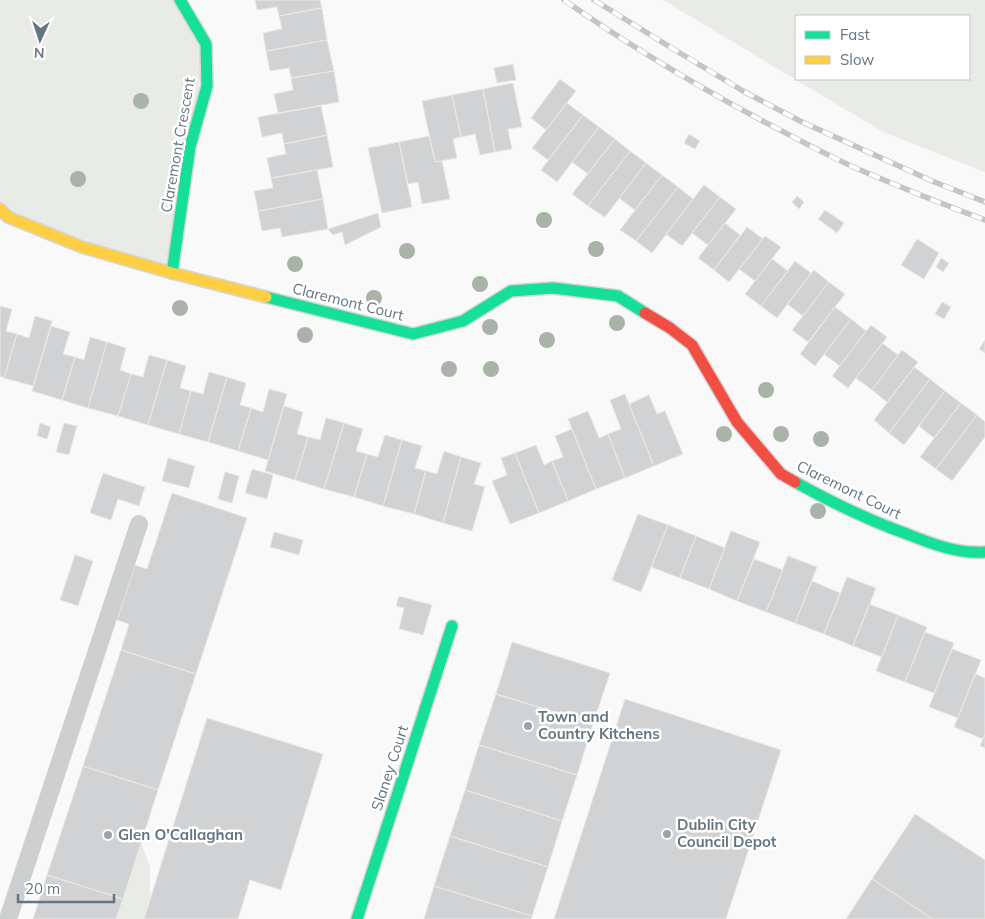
<svg xmlns="http://www.w3.org/2000/svg" width="985" height="919" viewBox="0 0 985 919" font-family="Mulish,sans-serif">
<style>
.green{fill:#e8ebe6;fill-rule:evenodd}
.building{fill:#d0d2d3;stroke:#e8e8e8}
.lines{fill:none;stroke-linecap:round;stroke-linejoin:round}
.fast-casing{stroke:#d5d6d7;stroke-width:14}
.slow-casing{stroke:#d5d6d7;stroke-width:14}
.jam-casing{stroke:#d5d6d7;stroke-width:14}
.lane{stroke:#cecfd0;stroke-width:18}
.fast{stroke:#16e098;stroke-width:11}
.slow{stroke:#ffcf43;stroke-width:11}
.jam{stroke:#f24e42;stroke-width:11}
.rail-casing{stroke:#c3c5c6;stroke-width:5.5}
.rail{stroke:#fff;stroke-width:4;stroke-dasharray:11;stroke-linecap:butt}
.tree{fill:#a9b3a7}
.poi-dot{fill:#99a4ac;stroke:#fff;stroke-width:2}
.labels{text-anchor:middle;stroke-width:5;stroke-linejoin:round;paint-order:stroke}
.street-label{font-size:15px;fill:#657683;stroke:#fff}
.poi-label{font-size:15px;font-weight:bold;fill:#657683;stroke:#fff;text-anchor:start}
</style>
<rect width="100%" height="100%" fill="#f9f9f9"/>
<path class="green" d="M 0,0 L 179,0 L 205,45 L 171,272 L 0,209 Z
M 663,0 L 985,0 L 985,172 L 883,132 ZM 796,16 L 969,16 L 969,79 L 796,79 Z
M 141,843 L 150,866 L 150,900 L 144,919 L 116,919 Z"/>
<path class="building" d="M 255,0 L 320,0 L 322,8 L 279,16 L 277,7 L 257,10 Z
M 322,8 L 327,40 L 266,51 L 263,33 L 282,29 L 279,16 Z
M 327,40 L 334,71 L 291,78 L 289,68 L 270,71 L 266,51 Z
M 513,64 L 516,80 L 497,83 L 494,68 Z
M 334,71 L 339,102 L 278,113 L 274,94 L 293,90 L 291,78 Z
M 560,79 L 576,91 L 546,130 L 531,118 Z
M 513,83 L 522,127 L 508,129 L 512,149 L 495,152 L 483,89 Z
M 483,89 L 495,152 L 480,155 L 475,134 L 461,137 L 452,95 Z
M 452,95 L 461,137 L 453,139 L 457,158 L 435,162 L 422,101 Z
M 567,103 L 583,115 L 548,160 L 532,148 Z
M 321,106 L 327,135 L 284,144 L 282,133 L 262,137 L 258,117 Z
M 583,115 L 599,127 L 557,182 L 541,170 Z
M 599,127 L 615,139 L 588,174 L 572,162 Z
M 689,134 L 700,141 L 695,149 L 684,143 Z
M 327,135 L 333,167 L 271,178 L 267,158 L 286,154 L 284,144 Z
M 429,136 L 435,162 L 442,161 L 450,199 L 422,204 L 418,182 L 408,184 L 399,142 Z
M 615,139 L 630,151 L 588,206 L 572,194 Z
M 399,142 L 412,207 L 382,213 L 368,148 Z
M 630,151 L 646,163 L 605,217 L 588,206 Z
M 646,163 L 662,175 L 635,210 L 619,198 Z
M 317,170 L 323,199 L 258,211 L 254,191 L 273,188 L 271,178 Z
M 662,175 L 678,187 L 636,241 L 620,230 Z
M 704,185 L 720,197 L 682,246 L 666,234 Z
M 678,187 L 693,199 L 652,253 L 636,241 Z
M 797,196 L 804,202 L 799,209 L 792,202 Z
M 720,197 L 736,209 L 708,245 L 692,233 Z
M 323,199 L 328,229 L 282,237 L 280,228 L 262,231 L 258,211 Z
M 825,210 L 844,223 L 837,233 L 818,219 Z
M 378,213 L 381,227 L 345,245 L 342,232 L 333,235 L 328,229 Z
M 725,223 L 740,235 L 714,270 L 698,258 Z
M 747,227 L 763,239 L 729,282 L 714,270 Z
M 765,236 L 781,247 L 755,281 L 739,269 Z
M 917,239 L 939,253 L 924,279 L 901,265 Z
M 941,258 L 949,263 L 943,272 L 936,267 Z
M 772,259 L 788,271 L 761,306 L 745,294 Z
M 795,261 L 811,273 L 777,318 L 761,306 Z
M 814,270 L 829,282 L 803,316 L 787,304 Z
M 829,282 L 845,294 L 808,342 L 792,330 Z
M 942,302 L 951,307 L 944,319 L 935,314 Z
M 0,306 L 12,309 L 6,331 L 17,334 L 4,378 L 0,376 Z
M 835,307 L 851,319 L 815,366 L 800,354 Z
M 35,316 L 52,321 L 33,386 L 4,378 L 17,334 L 29,338 Z
M 851,319 L 866,331 L 840,366 L 824,354 Z
M 871,325 L 887,337 L 848,388 L 832,376 Z
M 51,326 L 70,332 L 63,354 L 75,357 L 62,400 L 32,391 Z
M 90,337 L 107,342 L 88,408 L 62,400 L 75,357 L 84,360 Z
M 985,340 L 985,353 L 979,349 Z
M 107,342 L 126,348 L 120,370 L 131,374 L 118,416 L 88,408 Z
M 882,343 L 898,355 L 872,390 L 856,378 Z
M 902,350 L 918,362 L 887,402 L 872,390 Z
M 149,355 L 167,360 L 148,425 L 118,416 L 131,374 L 143,377 Z
M 167,360 L 186,366 L 180,388 L 191,391 L 179,434 L 148,425 Z
M 914,367 L 930,379 L 889,433 L 874,420 Z
M 209,372 L 227,377 L 208,442 L 179,434 L 191,391 L 203,394 Z
M 227,377 L 246,383 L 240,405 L 251,408 L 238,451 L 208,442 Z
M 930,379 L 945,391 L 904,445 L 889,433 Z
M 269,389 L 287,394 L 268,460 L 238,451 L 251,408 L 263,412 Z
M 945,391 L 961,403 L 934,438 L 919,426 Z
M 625,394 L 654,466 L 625,478 L 608,434 L 621,429 L 610,400 Z
M 649,395 L 657,414 L 665,411 L 683,454 L 654,466 L 629,404 Z
M 961,403 L 977,415 L 936,469 L 920,457 Z
M 284,406 L 303,412 L 297,434 L 308,437 L 295,480 L 265,471 Z
M 588,411 L 599,438 L 608,434 L 625,478 L 596,489 L 568,419 Z
M 977,415 L 985,422 L 985,437 L 952,481 L 936,469 Z
M 326,418 L 344,423 L 324,489 L 295,480 L 308,437 L 320,440 Z
M 40,423 L 51,427 L 47,439 L 37,436 Z
M 64,423 L 77,426 L 69,455 L 56,452 Z
M 344,423 L 363,429 L 356,451 L 367,454 L 354,497 L 324,489 Z
M 572,429 L 596,489 L 568,501 L 552,461 L 563,457 L 555,436 Z
M 385,435 L 402,440 L 383,506 L 354,497 L 367,454 L 378,457 Z
M 402,440 L 422,446 L 415,468 L 426,471 L 414,514 L 383,506 Z
M 536,445 L 544,465 L 552,461 L 568,501 L 539,513 L 515,453 Z
M 444,451 L 461,457 L 443,523 L 414,514 L 426,471 L 437,474 Z
M 515,453 L 539,513 L 510,524 L 492,481 L 507,475 L 501,458 Z
M 461,457 L 481,463 L 474,484 L 485,487 L 472,531 L 443,523 Z
M 168,458 L 195,466 L 189,488 L 162,481 Z
M 252,469 L 273,475 L 267,499 L 245,493 Z
M 225,472 L 239,476 L 232,503 L 218,499 Z
M 103,473 L 145,487 L 139,506 L 118,499 L 111,520 L 90,513 Z
M 172,493 L 247,518 L 196,674 L 121,650 L 129,624 L 117,620 L 135,565 L 147,569 Z
M 638,514 L 668,525 L 641,592 L 612,580 Z
M 668,525 L 696,536 L 680,578 L 651,567 Z
M 731,531 L 760,542 L 737,601 L 709,589 Z
M 274,532 L 303,540 L 299,555 L 270,547 Z
M 696,536 L 725,548 L 709,589 L 680,578 Z
M 75,555 L 93,561 L 78,606 L 60,600 Z
M 788,556 L 817,567 L 795,623 L 766,612 Z
M 754,559 L 783,570 L 766,612 L 737,601 Z
M 847,577 L 876,588 L 853,646 L 824,634 Z
M 812,581 L 840,593 L 824,634 L 795,623 Z
M 399,596 L 432,605 L 423,635 L 399,629 L 404,608 L 396,606 Z
M 869,604 L 898,615 L 882,657 L 853,646 Z
M 898,615 L 927,627 L 905,682 L 876,671 Z
M 925,632 L 954,643 L 934,693 L 905,682 Z
M 512,642 L 610,673 L 593,724 L 496,694 Z
M 952,649 L 981,660 L 958,718 L 929,707 Z
M 121,650 L 196,674 L 158,790 L 83,766 Z
M 975,674 L 985,678 L 985,734 L 983,739 L 954,727 Z
M 496,694 L 593,724 L 577,775 L 479,745 Z
M 625,699 L 781,750 L 726,919 L 554,919 Z
M 207,718 L 323,754 L 281,890 L 250,880 L 238,919 L 144,919 Z
M 985,734 L 985,748 L 980,746 Z
M 479,745 L 577,775 L 562,821 L 465,790 Z
M 83,766 L 158,790 L 123,899 L 47,875 Z
M 465,790 L 562,821 L 548,867 L 450,836 Z
M 915,814 L 985,860 L 985,919 L 933,919 L 872,879 Z
M 450,836 L 548,867 L 532,916 L 434,886 Z
M 47,875 L 123,899 L 116,919 L 33,919 Z
M 872,879 L 933,919 L 846,919 Z
M 434,886 L 532,916 L 531,919 L 424,919 Z"/>
<g class="lines">
<g class="fast-casing">
<path id="fast" d="M 172,273 L 190,147 L 207,86 L 206,44 L 180,0
M 266,297 L 413,334 L 463,321 L 511,291 L 553,288 L 618,296 L 645,313
M 795,482 C 831,502 868,520 907,534 C 932,544 958,554 985,552
M 357,919 L 452,626"/>
</g>
<g class="slow-casing">
<path id="slow" d="M 0,209 L 8,217 L 82,247 L 172,273 L 266,297"/>
</g>
<g class="jam-casing">
<path id="jam" d="M 645,313 L 670,328 L 692,345 L 737,422 L 781,474 L 795,482"/>
</g>
<path class="lane" d="M 8,919 L 139,524"/>
<use href="#fast" class="fast"/>
<use href="#slow" class="slow"/>
<use href="#jam" class="jam"/>
<g class="rail-casing">
<path id="rail" d="M 564,0 C 627,44 692,83 759,119 C 792,136 824,154 858,169 C 900,187 942,204 985,220
M 594,0 L 670,47 L 743,91 L 800,121 L 932,181 L 985,202"/>
</g>
<use href="#rail" class="rail"/>
</g>
<g class="tree">
<circle cx="141" cy="101" r="8"/>
<circle cx="78" cy="179" r="8"/>
<circle cx="544" cy="220" r="8"/>
<circle cx="596" cy="249" r="8"/>
<circle cx="407" cy="251" r="8"/>
<circle cx="295" cy="264" r="8"/>
<circle cx="480" cy="284" r="8"/>
<circle cx="374" cy="298" r="8"/>
<circle cx="180" cy="308" r="8"/>
<circle cx="617" cy="323" r="8"/>
<circle cx="490" cy="327" r="8"/>
<circle cx="305" cy="335" r="8"/>
<circle cx="547" cy="340" r="8"/>
<circle cx="449" cy="369" r="8"/>
<circle cx="491" cy="369" r="8"/>
<circle cx="766" cy="390" r="8"/>
<circle cx="724" cy="434" r="8"/>
<circle cx="781" cy="434" r="8"/>
<circle cx="821" cy="439" r="8"/>
<circle cx="818" cy="511" r="8"/>
</g>
<g class="poi-dot">
<circle cx="528" cy="726" r="5"/>
<circle cx="667" cy="834" r="5"/>
<circle cx="108" cy="835" r="5"/>
</g>
<g class="labels">
<g class="street-label">
<text transform="translate(178 145) rotate(-80)" y="5">Claremont Crescent</text>
<text transform="translate(348 302) rotate(14)" y="5">Claremont Court</text>
<text transform="translate(849 490) rotate(26)" y="5">Claremont Court</text>
<text transform="translate(390 768) rotate(-72)" y="5">Slaney Court</text>
</g>
<g class="poi-label">
<text x="538" y="722">Town and<tspan x="538" dy="17">Country Kitchens</tspan></text>
<text x="677" y="830">Dublin City<tspan x="677" dy="17">Council Depot</tspan></text>
<text x="118" y="840">Glen O'Callaghan</text>
</g>
</g>
<rect x="795" y="15" width="175" height="65" fill="#ffffff" stroke="#c1c8cd"/>
<rect x="805" y="31" width="25" height="8" fill="#16e098" stroke="#c1c8cd"/>
<text x="840" y="40" font-size="15" fill="#657683">Fast</text>
<rect x="805" y="56" width="25" height="8" fill="#ffcf43" stroke="#c1c8cd"/>
<text x="840" y="65" font-size="15" fill="#657683">Slow</text>
<g transform="translate(40 40) rotate(183)" stroke="#ffffff" stroke-width="4" paint-order="stroke">
<path d="M0-4L9 19L0 12L-9 19Z" fill="#657683"/>
<text y="-8" font-size="14" font-weight="bold" text-anchor="middle" fill="#657683">N</text>
</g>
<path d="M18 894v8h96v-8" fill="none" stroke="#657683" stroke-width="2.5"/>
<text x="25" y="894" font-size="15" fill="#657683" stroke="#ffffff" stroke-width="4" paint-order="stroke">20 m</text>
</svg>
